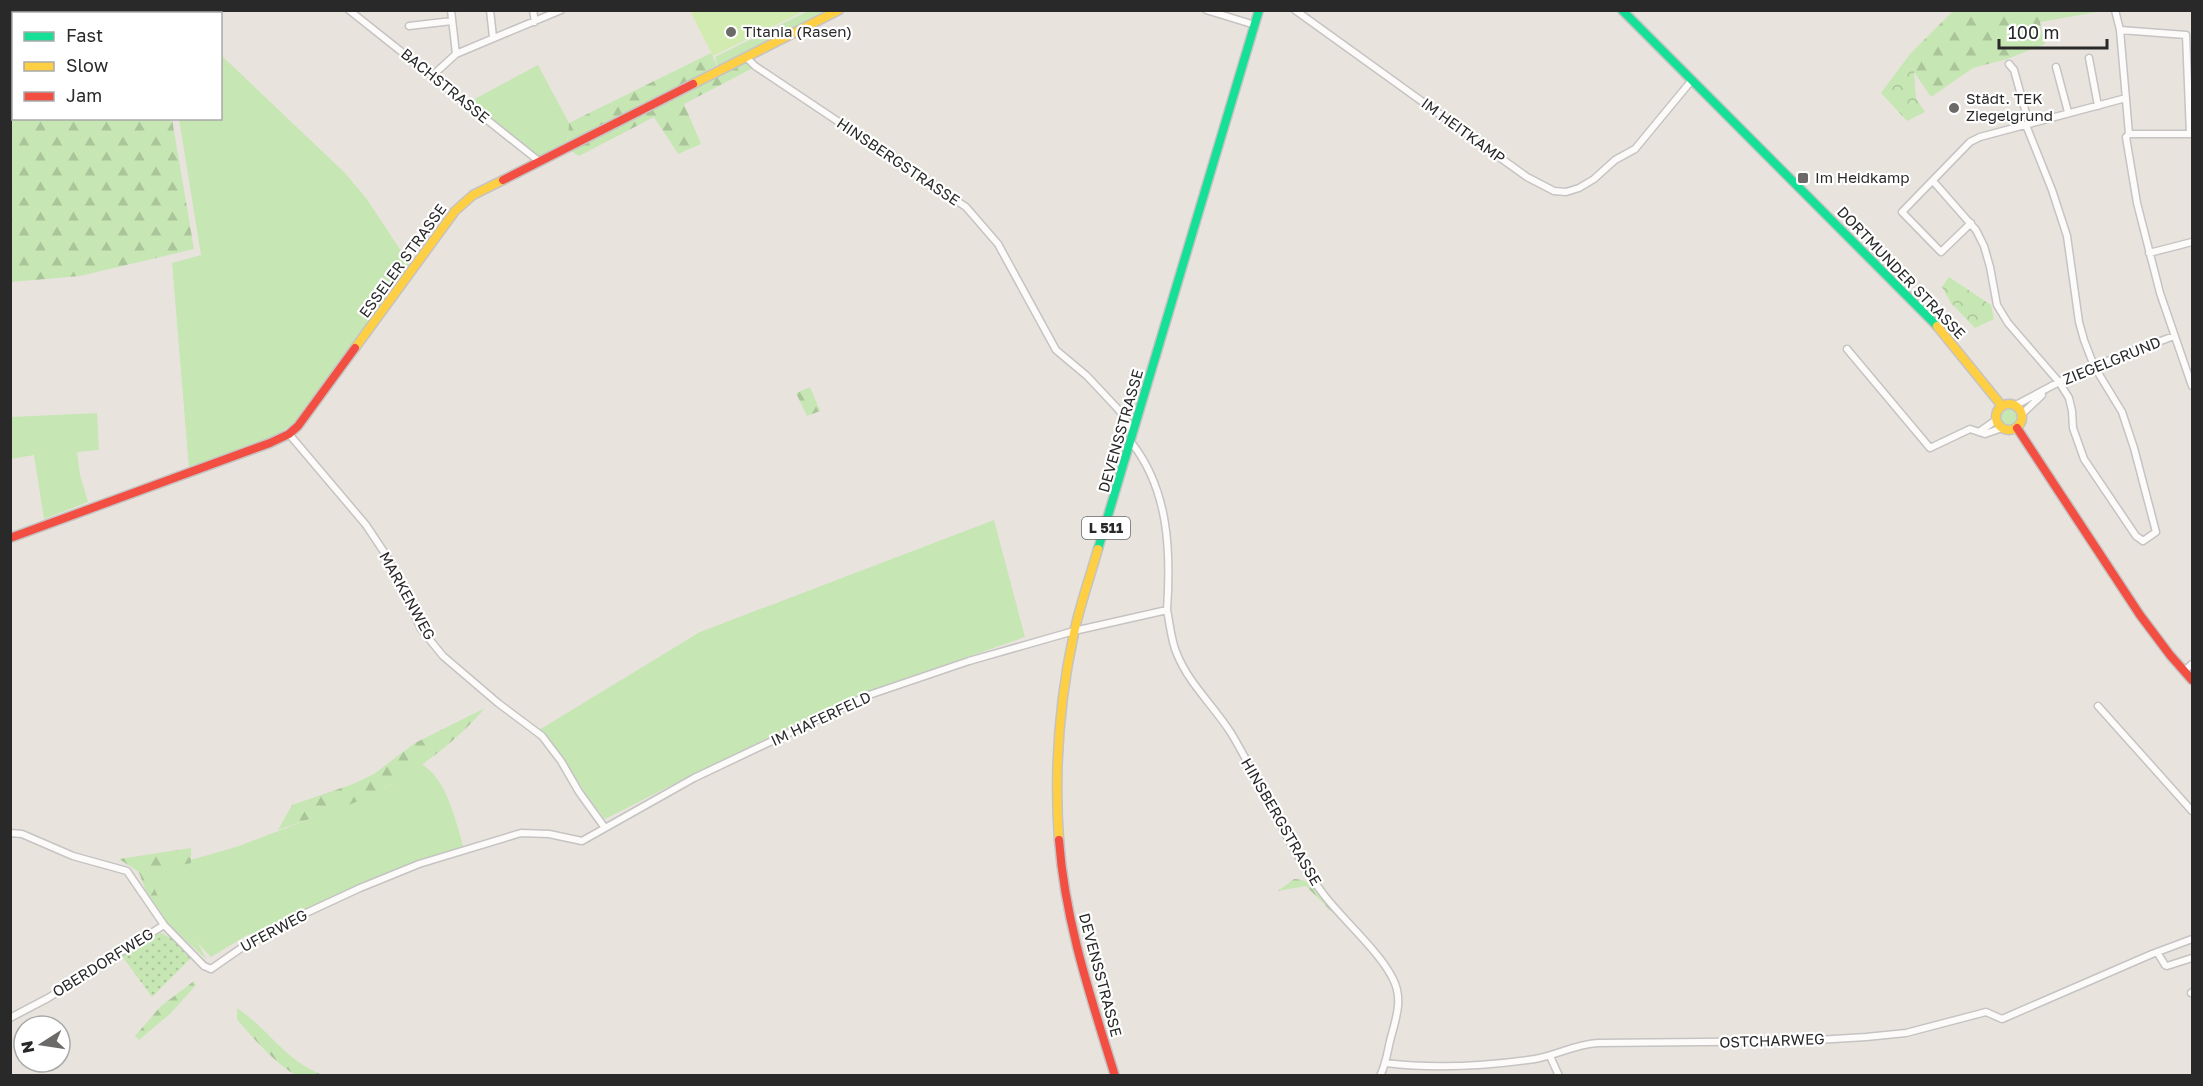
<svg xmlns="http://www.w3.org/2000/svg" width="2203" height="1086" viewBox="0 0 2203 1086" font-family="'Golos Text',sans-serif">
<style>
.grass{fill:#c6e6b3}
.forest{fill:url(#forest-firs)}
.park{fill:url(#park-crowns)}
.garden{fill:url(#garden-dots)}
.pitch{fill:#d2ebb0}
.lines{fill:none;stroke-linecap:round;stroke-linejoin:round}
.street-casing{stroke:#c5c3c3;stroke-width:9}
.fast-casing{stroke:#c5c3c3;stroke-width:11}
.slow-casing{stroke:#c5c3c3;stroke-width:11}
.jam-casing{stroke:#c5c3c3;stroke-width:11}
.street{stroke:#fcfbfa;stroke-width:6}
.fast{stroke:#16e098;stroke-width:8}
.slow{stroke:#ffcf43;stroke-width:8}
.jam{stroke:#f24e42;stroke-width:8}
.poi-dot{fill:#6c6a68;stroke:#fff;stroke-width:2}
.labels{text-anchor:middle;stroke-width:4.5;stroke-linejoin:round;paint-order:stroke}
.shield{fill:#fff;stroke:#696969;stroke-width:1.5}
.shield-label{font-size:14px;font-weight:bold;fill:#292929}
.poi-label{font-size:15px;fill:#292929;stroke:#fff;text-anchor:start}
.street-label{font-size:15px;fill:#292929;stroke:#fff}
</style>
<defs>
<pattern id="forest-firs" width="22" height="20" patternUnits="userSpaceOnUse" patternTransform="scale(1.5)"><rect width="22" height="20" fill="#c6e6b3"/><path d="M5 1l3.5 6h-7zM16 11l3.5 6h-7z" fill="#aac59a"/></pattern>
<pattern id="park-crowns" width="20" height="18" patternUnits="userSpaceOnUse" patternTransform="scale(1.5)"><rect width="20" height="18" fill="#c6e6b3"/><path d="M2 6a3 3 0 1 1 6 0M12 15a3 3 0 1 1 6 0" fill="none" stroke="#aac59a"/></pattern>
<pattern id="garden-dots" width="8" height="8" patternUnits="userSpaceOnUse" patternTransform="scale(1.5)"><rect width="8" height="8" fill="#c6e6b3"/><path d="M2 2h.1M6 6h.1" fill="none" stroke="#aac59a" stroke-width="1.8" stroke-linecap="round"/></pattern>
</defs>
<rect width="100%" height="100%" fill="#e8e4dd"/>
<path class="grass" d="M 808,11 L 830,11 L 718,66 L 715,57 Z
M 221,55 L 344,172 L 366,198 L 411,266 L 295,423 L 266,441 L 189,468 L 172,263 L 201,255 L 179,119 L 220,118 Z
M 538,65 L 569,123 L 567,144 L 540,158 L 469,102 Z
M2000 417a9 9 0 1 1 18 0a9 9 0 1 1-18 0Z
M 97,413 L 99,450 L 77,452 L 80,475 L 88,502 L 44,519 L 34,455 L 11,459 L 11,417 Z
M 994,520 L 1025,637 C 969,657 912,675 857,698 C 771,734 688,777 605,819 C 581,790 564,757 539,730 L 700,632 Z
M 421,764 C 448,779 455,821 464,848 L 262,931 L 247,935 L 211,957 L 167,911 L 152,889 L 152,871 L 236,847 L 318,816 L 388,787 Z"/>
<path class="forest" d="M 11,10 L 172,11 L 171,14 L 14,14 L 14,118 L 172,119 L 194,249 L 80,276 L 11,282 Z
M 1953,11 L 2103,11 L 2040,22 L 2045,44 L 2007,59 L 1973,68 L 1931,97 L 1914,72 L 1910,54 Z
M 711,53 L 717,65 L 703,73 L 705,80 L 746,61 L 753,68 L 684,104 L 701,144 L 678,154 L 654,117 L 579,156 L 567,148 L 569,123 Z
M 810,387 L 820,411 L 807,416 L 796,393 Z
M 485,708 C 461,737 422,767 389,786 C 358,804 312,818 278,830 L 292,805 L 353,784 L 374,774 L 415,743 Z
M 191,848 L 191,863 L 152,871 C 152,914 193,924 206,959 L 169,925 L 145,889 L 139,872 L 119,859 Z
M 1294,879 C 1314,879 1323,897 1335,911 L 1334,914 L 1306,886 L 1278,891 Z
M 194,981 L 196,985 L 170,1014 L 139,1040 L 135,1036 L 161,1006 Z
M 237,1008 C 270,1030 284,1060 323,1075 C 316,1076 307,1077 300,1076 C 283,1072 248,1033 237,1019 Z"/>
<path class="park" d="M 1910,54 L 1914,72 L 1916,98 L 1925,112 L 1907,121 L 1881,93 Z
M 1949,277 L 1991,305 L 1994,319 L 1975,328 L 1951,303 L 1942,287 Z"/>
<path class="garden" d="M 161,933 L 175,940 L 192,957 L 152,997 L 122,956 L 149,936 Z"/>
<path class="pitch" d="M 690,11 L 804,11 L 713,56 Z"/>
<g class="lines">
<g class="street-casing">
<path id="street" d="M 349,10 L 540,162
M 451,10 L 456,54
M 490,10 L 493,37
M 533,10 L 535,22
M 1206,10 L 1255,25
M 1295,10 L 1527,177 L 1554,191 L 1566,192 L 1579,188 L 1594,179 L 1615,160 L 1635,149 L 1692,80
M 2115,10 L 2120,30 L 2129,134 L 2126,137 L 2137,203 L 2160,293 L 2192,386
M 409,26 L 452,21
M 2120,30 L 2186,35 L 2190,134
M 746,57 L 755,66 L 966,207 L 998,244 L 1056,350 L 1087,376 L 1118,409 L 1134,431
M 2089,58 L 2098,106
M 2009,64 L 2014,70 L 2029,124
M 2056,67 L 2068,112
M 432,76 L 456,54 L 561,10
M 2129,134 L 2192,134
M 1933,181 L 1976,230 L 1984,246 L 1990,267 L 1997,305 L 2008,323 L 2059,382 L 2069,398 L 2072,411 L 2073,428 L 2084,459 L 2136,536 L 2143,541 L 2156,532 L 2134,448 L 2122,412 L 2094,366 L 2084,340 L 2079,322 L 2067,236 L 2052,190 L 2026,125
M 1971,223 L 1941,252 L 1902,212 L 1970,142 L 1980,137 L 2126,98
M 2149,253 L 2192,242
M 1847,349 L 1930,448 L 1970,429 L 1985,434 L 2002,428
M 2016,405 L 2059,382 L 2094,366 L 2174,336
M 2022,414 L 2042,395
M 1979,432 L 1996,420
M 289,434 L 366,525 L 386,555 L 421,629 L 443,656 L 498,703 L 542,736 L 561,761 L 579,792 L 605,828
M 1131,442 C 1169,490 1171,551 1167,610
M 2184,671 L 2192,664
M 2098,706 L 2192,811
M 10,833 L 22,834 L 73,856 L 127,871 L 164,925 L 204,966 L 211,969 L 263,933 L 360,888 L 419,864 L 521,833 L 549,834 L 582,841 L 694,778 L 869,695 L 969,661 L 1074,631 L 1167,610 C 1170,624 1171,641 1177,654 C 1189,684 1214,706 1231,733 C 1263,786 1286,845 1324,895 C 1344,921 1380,952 1393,979 C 1404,1000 1395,1021 1390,1041 C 1387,1054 1386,1064 1380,1076
M 2157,952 L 2165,965 L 2167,966 L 2192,958
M 2191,993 L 2192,992
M 10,1018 L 48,998 L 164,925
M 1550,1056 L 1559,1076
M 1386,1063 C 1435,1069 1487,1066 1535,1059 C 1557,1055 1576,1044 1598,1043 L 1801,1041 L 1866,1037 L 1906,1033 L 1986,1012 L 2002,1019 L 2152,954 L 2192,939"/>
</g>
<g class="fast-casing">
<path id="fast" d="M 1622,10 L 1937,326
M 1098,549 L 1259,10"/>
</g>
<g class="slow-casing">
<path id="slow" d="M 693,84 L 839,10
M 1937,326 L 2002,406
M 355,348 L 455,211 L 473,195 L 503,180
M1996 417a13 13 0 1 1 26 0a13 13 0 1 1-26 0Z
M 1059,840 C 1054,770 1059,702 1074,633 C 1080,605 1090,577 1098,549"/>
</g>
<g class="jam-casing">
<path id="jam" d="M 503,180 L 693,84
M 2017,428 L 2140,615 L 2170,655 L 2192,680
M 10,538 L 270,443 L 289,434 L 298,426 L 355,348
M 1059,840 C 1065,922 1091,998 1115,1076"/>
</g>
<use href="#street" class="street"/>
<use href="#fast" class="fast"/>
<use href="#slow" class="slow"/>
<use href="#jam" class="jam"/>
</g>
<g class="poi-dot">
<circle cx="731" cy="32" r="6"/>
<circle cx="1954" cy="108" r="6"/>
<rect x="1797" y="172" width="12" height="12" rx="3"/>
</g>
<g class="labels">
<rect class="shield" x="1082" y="517" width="48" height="22" rx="4.5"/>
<g class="shield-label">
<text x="1106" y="533">L 511</text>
</g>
<g class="poi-label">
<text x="743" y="37">Titania (Rasen)</text>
<text x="1966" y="104">Städt. TEK<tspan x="1966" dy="17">Ziegelgrund</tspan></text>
<text x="1815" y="183">Im Heidkamp</text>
</g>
<g class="street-label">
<text transform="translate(445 86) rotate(39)" y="5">BACHSTRASSE</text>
<text transform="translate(1463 131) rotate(36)" y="5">IM HEITKAMP</text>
<text transform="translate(898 162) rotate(34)" y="5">HINSBERGSTRASSE</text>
<text transform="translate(403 261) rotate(-54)" y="5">ESSELER STRASSE</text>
<text transform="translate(1901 273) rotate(46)" y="5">DORTMUNDER STRASSE</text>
<text transform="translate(2112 361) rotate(-22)" y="5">ZIEGELGRUND</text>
<text transform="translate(1121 431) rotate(-74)" y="5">DEVENSSTRASSE</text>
<text transform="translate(407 596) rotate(61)" y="5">MARKENWEG</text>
<text transform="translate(821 719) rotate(-25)" y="5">IM HAFERFELD</text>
<text transform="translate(1281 822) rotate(60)" y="5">HINSBERGSTRASSE</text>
<text transform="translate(274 931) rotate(-28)" y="5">UFERWEG</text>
<text transform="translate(103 963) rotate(-32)" y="5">OBERDORFWEG</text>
<text transform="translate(1100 975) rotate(75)" y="5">DEVENSSTRASSE</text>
<text transform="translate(1772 1041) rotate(-2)" y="5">OSTCHARWEG</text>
</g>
</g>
<rect width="2203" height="1086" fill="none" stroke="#292929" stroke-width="24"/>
<rect x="12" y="12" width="210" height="108" fill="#ffffff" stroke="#a9a9a9" stroke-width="1.5"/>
<rect x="24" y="32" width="30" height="9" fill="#16e098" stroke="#a9a9a9" stroke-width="1.5"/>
<text x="66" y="42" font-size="18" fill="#292929">Fast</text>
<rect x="24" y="62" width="30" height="9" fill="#ffcf43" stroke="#a9a9a9" stroke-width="1.5"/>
<text x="66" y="72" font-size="18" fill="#292929">Slow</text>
<rect x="24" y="92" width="30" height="9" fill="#f24e42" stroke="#a9a9a9" stroke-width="1.5"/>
<text x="66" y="102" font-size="18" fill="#292929">Jam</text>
<g transform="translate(42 1044) rotate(258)"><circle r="28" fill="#ffffff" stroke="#a9a9a9" stroke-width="1.5"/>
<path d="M0-4.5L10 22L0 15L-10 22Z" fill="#6c6a68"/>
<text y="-9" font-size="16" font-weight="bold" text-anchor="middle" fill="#292929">N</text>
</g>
<path d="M1999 39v9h108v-9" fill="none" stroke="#292929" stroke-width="3"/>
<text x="2008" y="39" font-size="18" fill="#292929" stroke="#ffffff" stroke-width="4.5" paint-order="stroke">100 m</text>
</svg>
